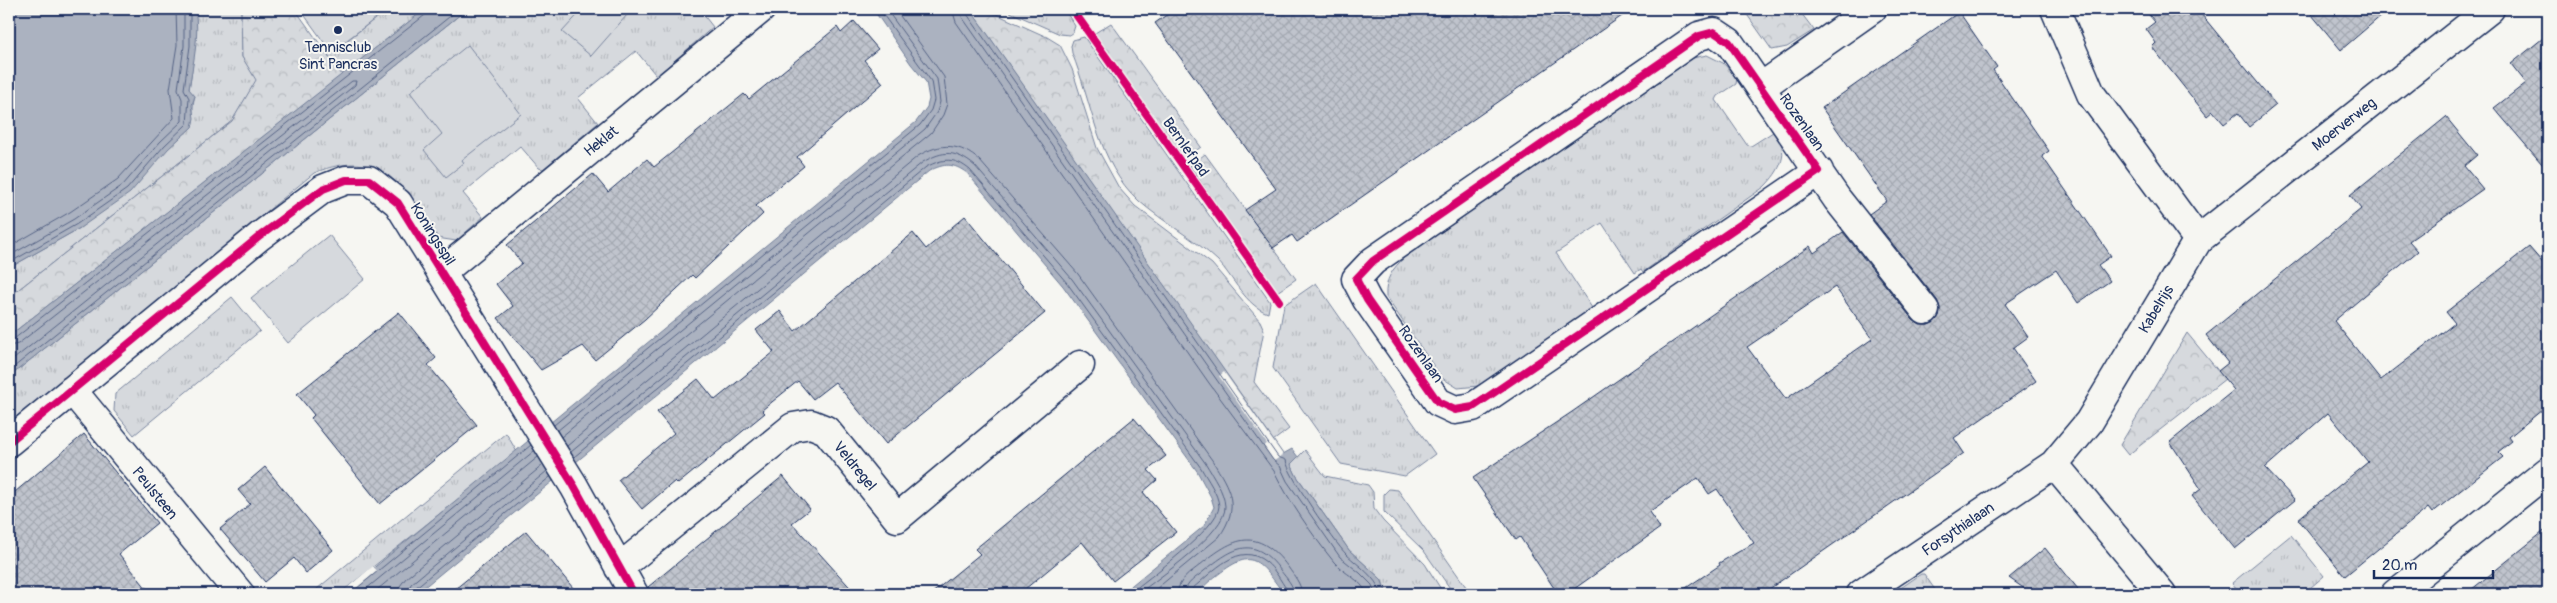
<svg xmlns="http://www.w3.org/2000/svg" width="2557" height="603" viewBox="0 0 2557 603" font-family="Pangolin,sans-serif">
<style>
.grass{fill:url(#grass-tufts);stroke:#78849e}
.forest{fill:url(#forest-crowns);stroke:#78849e}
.park{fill:#d6d9dd;stroke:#78849e}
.water{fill:#abb2c0;stroke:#717e99}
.pier{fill:#f6f6f2}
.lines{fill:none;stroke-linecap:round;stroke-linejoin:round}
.shore{stroke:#556385;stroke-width:1}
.building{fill:url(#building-cross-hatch);stroke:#1b2f5e;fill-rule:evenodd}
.minor-casing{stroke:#1b2f5e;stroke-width:31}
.minor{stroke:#f6f6f2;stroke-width:28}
.cycleway-casing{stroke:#f6f6f2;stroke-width:11}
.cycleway{stroke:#d6006c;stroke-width:8}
.poi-dot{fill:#1b2f5e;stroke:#f6f6f2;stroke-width:2}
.labels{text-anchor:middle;stroke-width:4;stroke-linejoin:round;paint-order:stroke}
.poi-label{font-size:15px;fill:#1b2f5e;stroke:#f6f6f2}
.street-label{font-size:15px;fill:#1b2f5e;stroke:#f6f6f2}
</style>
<defs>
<pattern id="grass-tufts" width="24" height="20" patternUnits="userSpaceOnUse" patternTransform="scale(1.25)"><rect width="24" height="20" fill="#d6d9dd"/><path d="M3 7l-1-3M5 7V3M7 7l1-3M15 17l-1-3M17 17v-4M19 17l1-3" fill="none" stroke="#b7bbc0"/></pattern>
<pattern id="forest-crowns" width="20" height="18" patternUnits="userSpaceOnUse" patternTransform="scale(1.25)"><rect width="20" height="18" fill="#d6d9dd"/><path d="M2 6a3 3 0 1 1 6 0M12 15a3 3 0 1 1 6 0" fill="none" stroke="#b7bbc0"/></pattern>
<pattern id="building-cross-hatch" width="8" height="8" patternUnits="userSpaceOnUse" patternTransform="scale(1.25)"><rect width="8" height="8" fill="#c0c4cd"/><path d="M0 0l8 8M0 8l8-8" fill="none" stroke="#a4a9b2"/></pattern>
</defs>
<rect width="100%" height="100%" fill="#f6f6f2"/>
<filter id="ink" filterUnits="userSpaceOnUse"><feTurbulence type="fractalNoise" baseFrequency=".02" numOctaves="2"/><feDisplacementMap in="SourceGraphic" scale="10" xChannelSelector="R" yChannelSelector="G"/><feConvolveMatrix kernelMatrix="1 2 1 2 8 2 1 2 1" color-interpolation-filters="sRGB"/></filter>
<g filter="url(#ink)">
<path class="grass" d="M 195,9 L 241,9 L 242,57 L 257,80 L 232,121 L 9,297 L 9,268 L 80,228 L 192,127 C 195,116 191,107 195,96 L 189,90 L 195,47 Z
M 388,9 L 425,9 L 342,75 L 328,55 Z
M 467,9 L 699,9 L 713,27 L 659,74 L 655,74 L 636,51 L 578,98 L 598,123 L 543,169 L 539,168 L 520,146 L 463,193 L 483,217 L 456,241 L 437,238 C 404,187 383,145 314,173 L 9,423 L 9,377 Z
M 1003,9 L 1064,9 L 1075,26 L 1073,32 L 1069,35 L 1060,34 Z
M 1084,37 L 1270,302 L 1268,313 C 1246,306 1233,277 1218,261 C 1194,238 1164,223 1139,201 C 1097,163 1092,102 1072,53 L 1071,46 L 1073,40 Z
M 1707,55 L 1723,63 L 1737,78 L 1736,84 L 1718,96 L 1716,100 L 1747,145 L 1751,146 L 1773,132 C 1792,151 1780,171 1764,187 L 1643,272 L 1641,269 L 1635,273 L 1602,223 L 1556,253 L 1592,308 L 1478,386 L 1458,388 L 1442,378 L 1386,297 C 1385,279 1392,269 1405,257 L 1693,58 Z
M 1316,283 L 1435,454 L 1405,476 L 1341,464 L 1273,368 L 1284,305 Z
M 232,297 L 260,331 L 134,435 L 114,411 L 115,394 Z
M 506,433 L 517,452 L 339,594 L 311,594 Z
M 1305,450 L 1325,476 L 1368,485 L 1373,492 L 1374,509 L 1383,521 L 1425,564 L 1444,594 L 1387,594 L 1381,579 L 1349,550 L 1296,475 L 1291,464 Z
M 1389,489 L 1398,490 L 1471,594 L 1454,594 L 1424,551 L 1384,512 L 1384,494 Z
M 2291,535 L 2324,576 L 2303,594 L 2241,594 L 2232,583 Z
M 1921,574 L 1924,574 L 1938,594 L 1892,594 Z"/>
<path class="forest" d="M 241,9 L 295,9 L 342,75 L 9,336 L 9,297 L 232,121 L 256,80 L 242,57 Z
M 974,9 L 985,9 L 1047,37 L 1060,45 L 1072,69 L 1097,148 L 1119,188 L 1135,206 L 1212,264 L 1260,321 L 1264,330 L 1254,382 L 1289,429 L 1273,441 L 971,11 Z
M 1743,9 L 1798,9 L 1814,30 L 1787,47 L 1772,50 Z
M 1111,23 L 1201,147 L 1184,159 L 1095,33 Z
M 1205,154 L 1296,279 L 1277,292 L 1190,166 Z
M 2187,333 L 2225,379 L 2128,455 L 2120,445 Z"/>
<path class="park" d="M 300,9 L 388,9 L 331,52 Z
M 583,9 L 621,9 L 627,15 L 591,56 L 562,32 Z
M 468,45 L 521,114 L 462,160 L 464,163 L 446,177 L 424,150 L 442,134 L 410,92 Z
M 329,235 L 365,279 L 288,343 L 251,298 Z"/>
<path class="water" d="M 9,9 L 195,9 C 200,35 193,63 189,89 L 195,96 L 192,105 L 194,118 L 192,127 L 168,149 L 130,193 L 80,228 L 9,268 Z
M 425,9 L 467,9 L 9,377 L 9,336 Z
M 873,9 L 970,9 L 1283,454 L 1292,449 L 1298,457 L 1291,464 L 1296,475 L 1349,550 L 1381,579 L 1387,594 L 1284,594 C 1256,556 1252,547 1211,580 C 1206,584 1199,592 1194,594 C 1184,598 1135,594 1121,594 L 1204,526 L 1214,507 L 1211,497 L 1197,471 L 1063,286 L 967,173 C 953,163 945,163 929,171 L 416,594 L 342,594 L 916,122 L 927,107 L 929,99 L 926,82 L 911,64 Z"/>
<path class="pier" d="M 1224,372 L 1283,455 L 1274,461 L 1264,446 L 1267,444 L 1219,376 Z
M 373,566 L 377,571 L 349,594 L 340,594 Z"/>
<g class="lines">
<path class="shore" d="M 952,9 L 956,22 L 1209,383 L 1274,471 C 1289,501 1313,536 1334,562 C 1344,574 1361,579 1367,594
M 960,9 L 962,17 L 1273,460 L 1280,466 L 1287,481 L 1340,557 L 1360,573 L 1372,585 L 1375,594
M 966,9 L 967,14 L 1278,457 L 1286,460 C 1287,474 1335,543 1346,554 C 1361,568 1374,575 1382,594
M 9,247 L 70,212 L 118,179 L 174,118 L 170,89 L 177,45 L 176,9
M 9,256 L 74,219 L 123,185 L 160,142 L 182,121 L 182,99 L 178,89 L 184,46 L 184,9
M 9,263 L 77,224 L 127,189 L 164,146 L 187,124 L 189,98 L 184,89 L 190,46 L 190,9
M 9,340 L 14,339 L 425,15 L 427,9
M 9,346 L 18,344 L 352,81 L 356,81 L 355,85 L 9,363
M 9,371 L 459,9
M 554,425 L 920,125 L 931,110 L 934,100 L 931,81 L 879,9
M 557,431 L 925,129 L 937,112 L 940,102 L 937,79 L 886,9
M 561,437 L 931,133 L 943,115 L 947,104 L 944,77 L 895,9
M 567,446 L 918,156 C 941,142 960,143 980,161 L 1078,274 L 1212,460 C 1230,489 1241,506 1219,537 L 1150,594
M 571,452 L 923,162 C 944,150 955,150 975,166 L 1072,279 L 1206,464 C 1213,476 1224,491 1225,506 C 1227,532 1158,578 1138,594
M 574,457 L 926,167 C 944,158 954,157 970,170 L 1067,283 L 1201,468 C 1207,479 1218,493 1219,506 C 1219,528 1147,579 1129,594
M 350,594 L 531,445
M 360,594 L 534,451
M 372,594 L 538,457
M 399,594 L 400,586 L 406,578 L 543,465
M 407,594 L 411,584 L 547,471
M 413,594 L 415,588 L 550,477
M 1177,594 C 1178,580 1190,573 1200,565 C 1234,537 1257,526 1288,567 C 1294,576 1301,583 1302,594
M 1185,594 C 1185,583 1196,578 1204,571 C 1234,547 1254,534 1281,571 C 1286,578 1294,585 1294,594
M 1191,594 L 1193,588 C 1213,572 1239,540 1266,562 C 1274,568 1281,581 1287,590 L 1288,594"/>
</g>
<path class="building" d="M 1175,9 L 1632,9 L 1297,242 L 1292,235 L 1273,248 L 1245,210 L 1276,189 L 1155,23 Z
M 2144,9 L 2197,9 L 2276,105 L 2249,127 L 2238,113 L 2224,124 L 2213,111 L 2207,116 L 2152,47 L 2156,43 L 2146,29 L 2155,22 Z
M 2307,9 L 2389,9 L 2341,50 Z
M 1959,12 L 1997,67 L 1993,70 L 2049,151 L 2042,156 L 2111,256 L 2098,265 L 2110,281 L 2078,303 L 2056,270 L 2005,304 L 2028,337 L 2013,348 L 2036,381 L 1954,438 L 1964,453 L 1762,594 L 1677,594 L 1720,565 L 1719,563 L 1754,543 L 1717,489 L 1709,494 L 1698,478 L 1649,512 L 1660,528 L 1567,594 L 1558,594 L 1520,537 L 1516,540 L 1473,478 L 1572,412 L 1810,246 L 1814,253 L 1843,232 L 1913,320 L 1920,325 L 1928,325 L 1934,322 L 1939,316 L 1940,308 L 1937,300 L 1869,214 L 1887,201 L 1822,108 ZM 1835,287 L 1872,339 L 1786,399 L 1747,347 Z
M 854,21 L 878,49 L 864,60 L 883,83 L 797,157 L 804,166 L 756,206 L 763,214 L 695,278 L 692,275 L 645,319 L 595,360 L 583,346 L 541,370 L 498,318 L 513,306 L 496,284 L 522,263 L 507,245 L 593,174 L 608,192 L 647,159 L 654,167 L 744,94 L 749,99 L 837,27 L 841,33 Z
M 2548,34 L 2548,171 L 2494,108 L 2526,83 L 2511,64 Z
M 2446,117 L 2477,155 L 2464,166 L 2483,189 L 2409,241 L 2418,251 L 2334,321 L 2381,380 L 2455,323 L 2446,312 L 2529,247 L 2548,269 L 2548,405 L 2509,437 L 2512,441 L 2498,452 L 2503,457 L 2432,513 L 2428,508 L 2345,576 L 2298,519 L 2368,462 L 2328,413 L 2265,468 L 2295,500 L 2235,549 L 2192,496 L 2201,489 L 2170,442 L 2234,390 L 2218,371 L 2228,363 L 2206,335 L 2361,209 L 2350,195 Z
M 965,216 L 1045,313 L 886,444 L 835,382 L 813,399 L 798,381 L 762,410 L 765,413 L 678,484 L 675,481 L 642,509 L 618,480 L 674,433 L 657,412 L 698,379 L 715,400 L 774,352 L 756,330 L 780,311 L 795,331 L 913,233 L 926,249 Z
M 399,312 L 436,358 L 428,365 L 477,425 L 380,504 L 311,418 L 314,415 L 297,394 Z
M 1134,418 L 1166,456 L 1148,470 L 1157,480 L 1143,492 L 1176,532 L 1113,581 L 1082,542 L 1019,594 L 931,594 L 980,554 L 975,549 Z
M 84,434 L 157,523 L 119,554 L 151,594 L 9,594 L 9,497 Z
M 265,467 L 333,550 L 306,573 L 294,558 L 265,582 L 220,529 L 250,504 L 238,490 Z
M 783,476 L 810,509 L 792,523 L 856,594 L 650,594 L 648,587 Z
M 2548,528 L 2548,594 L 2466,594 Z
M 526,531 L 578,594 L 449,594 Z
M 2045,548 L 2082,594 L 2032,594 L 2009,578 Z"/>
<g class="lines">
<g class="minor-casing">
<path id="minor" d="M 2055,9 L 2091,94 L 2198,240 L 2089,422 L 2054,464 L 2162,594
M 1761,87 L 1872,9
M 1819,171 L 1473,407 L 1455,410 L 1438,402 L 1367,300 L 1356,279 L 1373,261 L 1699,36 L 1714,32 L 1729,42 L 1837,199 L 1925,310
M 2198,240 L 2490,9
M 441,273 L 761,9
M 72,390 L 240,594
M 9,442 L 260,236 L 323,189 L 346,180 L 369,180 L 398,203 L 574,486 L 634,594
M 619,568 L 793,427 L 811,424 L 826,430 L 897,518 L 1080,365
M 1861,594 L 2054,464
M 2395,594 L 2548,471"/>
</g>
<use href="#minor" class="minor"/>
<g class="cycleway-casing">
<path id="cycleway" d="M 1072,9 L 1279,301
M 1714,32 L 1729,42 L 1819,171 L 1473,407 L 1455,410 L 1438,402 L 1367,300 L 1356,279 L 1373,261 L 1699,36 Z
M 9,442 L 260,236 L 323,189 L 346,180 L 369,180 L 398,203 L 574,486 L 634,594"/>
</g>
<use href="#cycleway" class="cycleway"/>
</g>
</g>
<circle class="poi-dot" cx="338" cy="30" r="5"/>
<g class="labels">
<g class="poi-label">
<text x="338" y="52">Tennisclub<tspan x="338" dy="17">Sint Pancras</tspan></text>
</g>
<g class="street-label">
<text transform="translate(1802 122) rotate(55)" y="5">Rozenlaan</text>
<text transform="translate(2344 124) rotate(-38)" y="5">Moerverweg</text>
<text transform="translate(601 141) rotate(-39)" y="5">Heklat</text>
<text transform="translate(1186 147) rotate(55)" y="5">Bernlefpad</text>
<text transform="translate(433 234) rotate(58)" y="5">Koningsspil</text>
<text transform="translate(2156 309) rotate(-59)" y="5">Kabelrijs</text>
<text transform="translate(1421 354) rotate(55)" y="5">Rozenlaan</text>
<text transform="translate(855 466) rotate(51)" y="5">Veldregel</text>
<text transform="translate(155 493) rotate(51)" y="5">Peulsteen</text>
<text transform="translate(1958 529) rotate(-34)" y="5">Forsythialaan</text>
</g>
</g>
<rect width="2557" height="603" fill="none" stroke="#f6f6f2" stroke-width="30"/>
<rect x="15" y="15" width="2527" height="573" fill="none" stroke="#1b2f5e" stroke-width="2" filter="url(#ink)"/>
<path d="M2374 570v8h119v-8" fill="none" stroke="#1b2f5e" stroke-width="2.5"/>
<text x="2382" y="570" font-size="15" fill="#1b2f5e" stroke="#f6f6f2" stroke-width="4" paint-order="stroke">20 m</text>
</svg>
